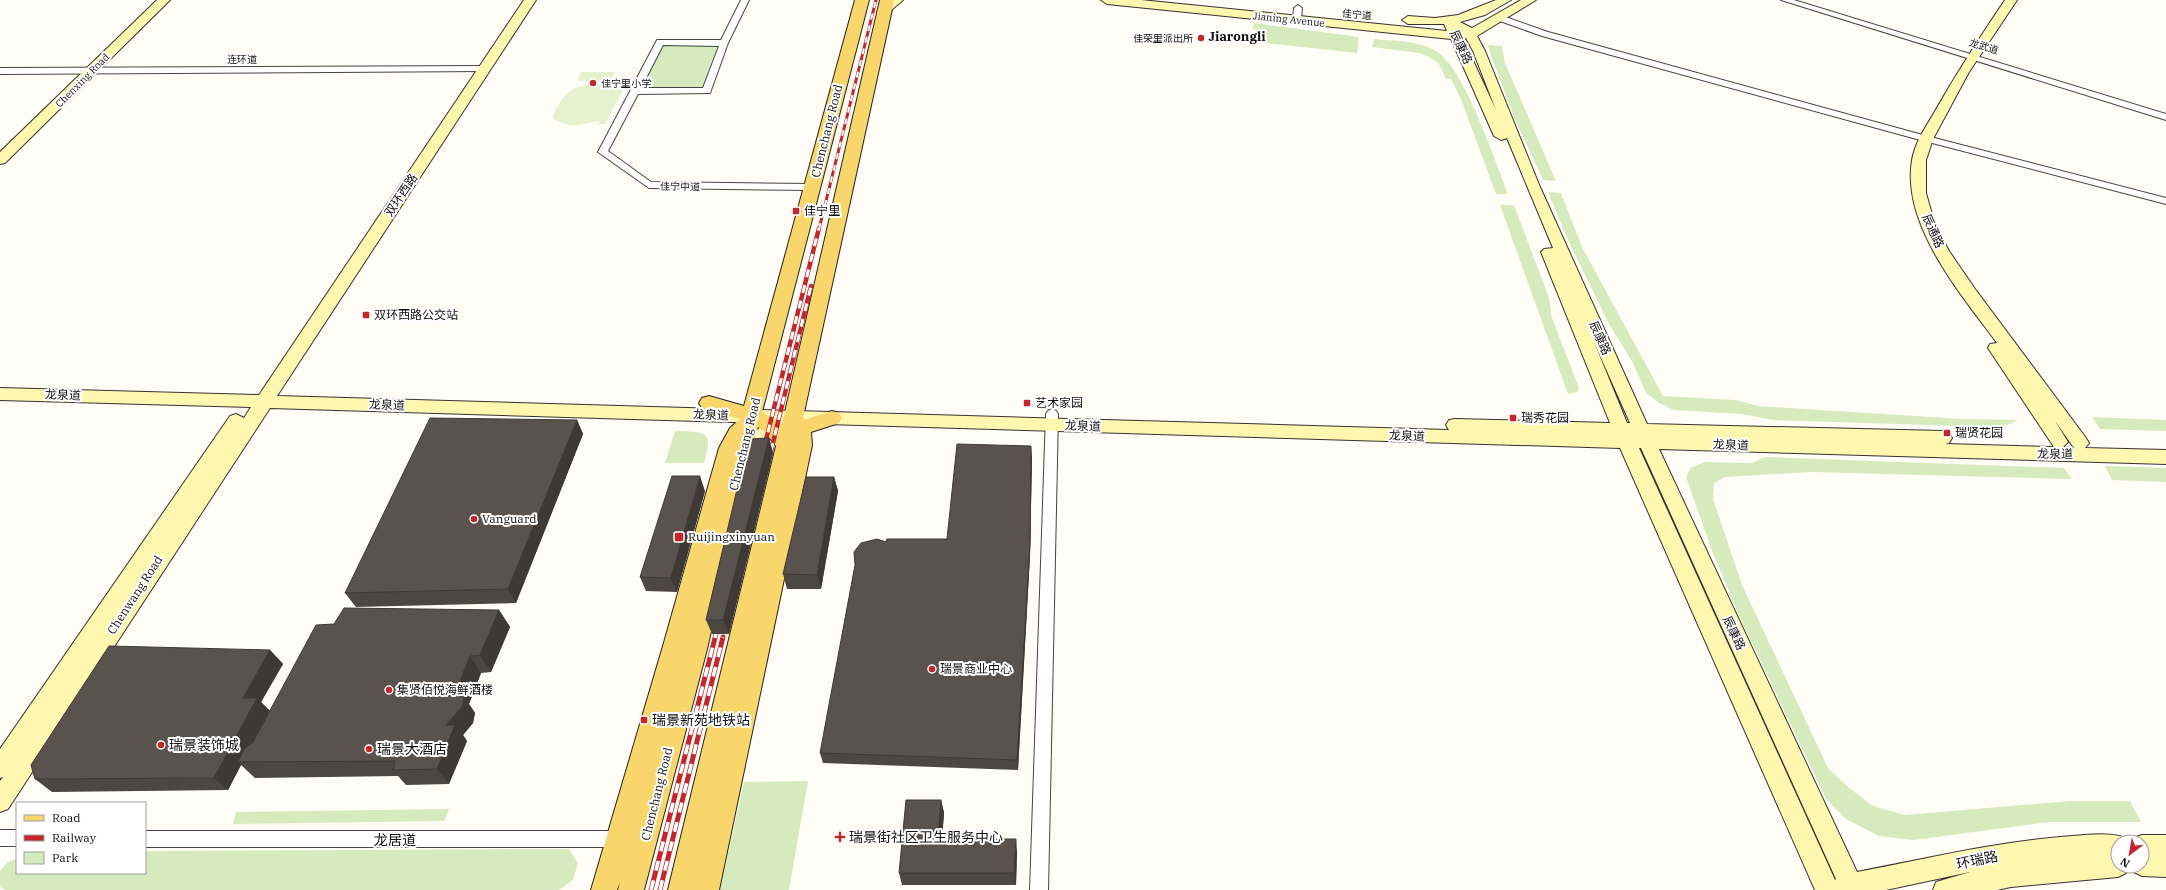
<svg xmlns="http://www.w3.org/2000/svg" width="2166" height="890" viewBox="0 0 2166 890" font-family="'IBM Plex Serif','Noto Sans SC',serif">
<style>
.green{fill:#d5ebbd}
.pitch{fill:#e6f2cf}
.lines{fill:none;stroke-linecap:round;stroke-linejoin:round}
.street-casing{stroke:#444;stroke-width:2}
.secondary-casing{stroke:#333;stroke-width:2}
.primary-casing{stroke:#222;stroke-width:2}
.street{fill:#fff;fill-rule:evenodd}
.secondary{fill:#fff6b0;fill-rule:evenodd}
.primary{fill:#f9d66b;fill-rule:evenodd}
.rail-far2-casing{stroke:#c4262e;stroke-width:3}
.rail-far1-casing{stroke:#c4262e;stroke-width:4.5}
.rail-casing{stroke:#c4262e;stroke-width:5}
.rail-far2{stroke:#fff;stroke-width:2;stroke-dasharray:6;stroke-linecap:butt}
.rail-far1{stroke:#fff;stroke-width:3;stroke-dasharray:8;stroke-linecap:butt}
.rail{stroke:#fff;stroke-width:3.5;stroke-dasharray:10;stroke-linecap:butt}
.wall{fill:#4d4742}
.shaded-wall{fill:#3f3936}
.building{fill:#5a524d;stroke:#3f3936}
.poi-dot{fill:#c4262e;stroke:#fff;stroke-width:1.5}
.labels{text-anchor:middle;stroke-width:4;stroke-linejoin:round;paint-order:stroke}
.far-street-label{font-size:10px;fill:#111;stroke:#fff}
.far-poi-label{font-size:10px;fill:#111;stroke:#fff;text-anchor:end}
.street-label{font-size:12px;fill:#111;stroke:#fff}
.poi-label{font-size:12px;fill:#111;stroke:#fff;text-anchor:start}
.far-district-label{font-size:13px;font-weight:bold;fill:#111;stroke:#fff}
.near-poi-label{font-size:14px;fill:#111;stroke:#fff;text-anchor:start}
.near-street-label{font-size:14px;fill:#111;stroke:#fff}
</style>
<rect width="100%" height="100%" fill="#fffdf5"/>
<path class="green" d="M 1254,23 L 1359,37 L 1357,53 L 1257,42 L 1260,30 L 1252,29 Z
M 1374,39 C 1393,41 1419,40 1436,51 C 1464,67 1495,161 1508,194 L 1496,194 L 1461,99 L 1451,79 L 1446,79 L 1439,64 L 1429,57 L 1419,53 L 1372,47 Z
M 663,45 L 718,45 L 703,88 L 641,88 Z
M 1488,45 L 1502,46 L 1505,63 L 1556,181 L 1543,180 L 1514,117 L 1491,56 Z
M 1548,192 L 1561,193 L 1582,247 L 1663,396 L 1736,400 L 1758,406 L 1962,419 L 2018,420 L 2010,424 L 1991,427 L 1773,420 L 1742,414 L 1674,410 L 1659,403 L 1646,393 L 1632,361 L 1609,324 L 1568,240 Z
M 1500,205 L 1514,205 L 1549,298 L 1552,318 L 1579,388 L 1577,392 L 1568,394 Z
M 2092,417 L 2166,420 L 2166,431 L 2100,429 Z
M 675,431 C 706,432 714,430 704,463 L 665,463 Z
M 1765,457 L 2064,468 L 2072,479 L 1812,472 L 1725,477 L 1714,483 L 1713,499 L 1742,585 L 1828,768 L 1848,787 L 1873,806 L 1905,815 L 2071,801 L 2130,801 L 2141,822 L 2049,822 L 1914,840 L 1879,836 L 1846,819 L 1826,799 L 1741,620 L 1712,551 L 1686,477 L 1691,468 L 1705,462 L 1752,463 Z
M 2105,466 L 2166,468 L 2166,482 L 2112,480 Z
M 808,781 L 789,890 L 720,890 L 744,782 Z
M 449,809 L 444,821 L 233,824 L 236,812 Z
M 569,849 L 578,863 L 573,880 L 559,890 L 6,890 L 0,887 L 0,871 L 8,862 L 17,858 L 17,873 L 145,873 L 145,851 Z"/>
<path class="pitch" d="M 581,72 L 615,72 L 610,81 L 577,81 Z
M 605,84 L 616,89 L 617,86 L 625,86 L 605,124 L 598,124 L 600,121 L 570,126 L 553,119 C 553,113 556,109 559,104 C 570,84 584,85 605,84 Z"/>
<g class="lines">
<g class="street-casing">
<path id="street" d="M 741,0 L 749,0 L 728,43 L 710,93 L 638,94 L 608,151 L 651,182 L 812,184 L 817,187 L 812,190 L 649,188 L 598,152 L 657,40 L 721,40 ZM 663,45 L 719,46 L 703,88 L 641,88 Z
M 1781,0 L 1794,0 L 2166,114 L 2166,120 Z
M 1298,5 L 1302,8 L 1301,19 L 1297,22 L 1293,19 L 1294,8 Z
M 1500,15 L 1548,32 L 1919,134 L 2166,198 L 2166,204 L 1913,138 L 1542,36 L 1497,20 L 1496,18 Z
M 485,66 L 490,69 L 488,71 L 0,74 L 0,68 Z
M 1052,409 L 1056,411 L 1058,414 L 1048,890 L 1030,890 L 1046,414 L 1048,411 Z
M 0,830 L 17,830 L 17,846 L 0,846 Z
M 145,831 L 624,831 L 630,833 L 632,839 L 630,845 L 624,847 L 145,847 Z"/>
</g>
<g class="secondary-casing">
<path id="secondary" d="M 157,0 L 170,0 L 5,163 L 0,164 L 0,152 Z
M 524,0 L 536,0 L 277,396 L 1449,430 L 1446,425 L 1449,420 L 1455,419 L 1610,423 L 1541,252 L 1544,249 L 1553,248 L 1507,138 L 1501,140 L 1494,136 L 1451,39 L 1107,4 L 1101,0 L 1141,0 L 1447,31 L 1444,24 L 1408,24 L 1402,20 L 1408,16 L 1435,18 L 1458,15 L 1496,0 L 1511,0 L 1485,15 L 1460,22 L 1472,28 L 1521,0 L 1536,0 L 1477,36 L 1485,51 L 1540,187 L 1647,424 L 1943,431 L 1949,433 L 1952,438 L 1949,443 L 1945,444 L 2054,447 L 1988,348 L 1990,344 L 1997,343 C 1961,294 1901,225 1912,160 C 1915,143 1925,128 1934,113 C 1956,74 1980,37 2005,0 L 2017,0 L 1969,72 L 1933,139 L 1926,160 L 1926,193 L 1935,225 L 1949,251 L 1975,289 L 2086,438 L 2089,443 L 2085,448 L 2166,450 L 2166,464 L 1659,449 L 1857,872 C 1929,858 2000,841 2072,836 C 2090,835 2110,832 2126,838 L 2128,842 L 2118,842 L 2118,866 L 2130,866 L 2126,873 L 2118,877 L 2011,887 L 1997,890 L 1933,890 L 1936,882 L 1970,872 L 1886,890 L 1815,890 L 1620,448 L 792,423 L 771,436 L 750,455 L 744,457 L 738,455 L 735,450 L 738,445 L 766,423 L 270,408 L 8,809 L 0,812 L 0,781 L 3,777 L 0,778 L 0,749 L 230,416 L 236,414 L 244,418 L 251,407 L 0,400 L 0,388 L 259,395 ZM 1466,38 L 1473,51 L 1496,110 L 1463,39 ZM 1594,342 L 1630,423 L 1627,423 ZM 2055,421 L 2074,448 L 2063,447 L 2068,442 ZM 1639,448 L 1641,448 L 1836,879 L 1835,880 Z
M 889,0 L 903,0 L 889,12 L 881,12 L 879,9 Z
M 2142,835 L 2166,835 L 2166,877 L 2142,876 L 2134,872 L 2131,866 L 2142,866 L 2142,842 L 2132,842 L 2134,838 Z"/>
</g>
<g class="primary-casing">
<path id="primary" d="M 855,0 L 869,0 L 762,412 L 782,425 L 880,0 L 894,0 L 803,417 L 804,420 L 832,411 L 839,413 L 842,418 L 839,423 L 811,432 L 812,445 L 719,890 L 668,890 L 776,446 L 765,432 L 758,427 L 707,649 L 644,890 L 618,890 L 620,882 L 617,890 L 591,890 L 663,646 L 719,448 L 730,428 L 740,419 L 702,408 L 699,403 L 702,398 L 709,396 L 744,406 Z"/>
</g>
<use href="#street" class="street"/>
<use href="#secondary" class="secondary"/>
<use href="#primary" class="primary"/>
<g class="rail-far2-casing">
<path id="rail-far2" d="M 819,229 L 876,0"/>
</g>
<g class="rail-far1-casing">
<path id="rail-far1" d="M 764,448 L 819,228
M 771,451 L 811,286"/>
</g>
<g class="rail-casing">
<path id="rail" d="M 651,890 L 719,622
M 660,890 L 723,637"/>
</g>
<use href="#rail-far2" class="rail-far2"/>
<use href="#rail-far1" class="rail-far1"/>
<use href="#rail" class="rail"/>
</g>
<path class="wall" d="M 577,420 L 583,434 L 516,603 L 356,607 L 345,593 Z
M 769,438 L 773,453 L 729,634 L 712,634 L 706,620 Z
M 1032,457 L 1030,555 L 1018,770 L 823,763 L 820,753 L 886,542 L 947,539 Z
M 834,477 L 838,491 L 821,589 L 787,589 L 783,574 Z
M 705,491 L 677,592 L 646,591 L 640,577 Z
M 499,610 L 510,627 L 491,672 L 481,673 L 469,704 L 475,713 L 473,723 L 463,735 L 467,741 L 449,784 L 406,785 L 398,776 L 255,778 L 241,765 L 228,790 L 52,792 L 35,779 L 270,650 L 283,664 L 261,702 L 270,711 L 334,624 Z
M 941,800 L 944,813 L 942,839 L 1017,851 L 1016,885 L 902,885 L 899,873 Z"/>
<path class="shaded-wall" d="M 577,420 L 583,434 L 516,603 L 508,589 Z
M 769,438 L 773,453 L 729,634 L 723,620 Z
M 1031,446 L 1032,457 L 1030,555 L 1018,770 L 1017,760 Z
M 700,476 L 705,491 L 677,592 L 671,578 Z
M 834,477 L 838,491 L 821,589 L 817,575 Z
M 499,610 L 510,627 L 491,672 L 480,655 Z
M 270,650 L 283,664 L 261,702 L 270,711 L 243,762 L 238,762 L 241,765 L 228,790 L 214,778 L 243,698 Z
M 470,656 L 481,673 L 469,704 L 475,713 L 473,723 L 463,735 L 467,741 L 449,784 L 437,769 L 446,725 L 456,691 Z
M 941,800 L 944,813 L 941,851 L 938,839 Z
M 1016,839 L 1017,851 L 1016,885 L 1014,873 Z"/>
<path class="building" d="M 430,418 L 577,420 L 508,589 L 345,593 Z
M 769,438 L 723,620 L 706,620 L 749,439 Z
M 957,444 L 1031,446 L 1030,544 L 1017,760 L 820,753 L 855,565 L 854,552 L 861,543 L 877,539 L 886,542 L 887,539 L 947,539 Z
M 672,476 L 700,476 L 671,578 L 640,577 Z
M 806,477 L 834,477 L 817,575 L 783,574 Z
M 344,608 L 499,610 L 480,655 L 470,656 L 456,691 L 464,697 L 462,707 L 446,725 L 455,725 L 437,769 L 393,770 L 395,761 L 238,762 L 244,749 L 253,742 L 316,625 L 334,624 Z
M 109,646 L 270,650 L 243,698 L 257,698 L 214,778 L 35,779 L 31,765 Z
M 906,800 L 941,800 L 938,839 L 1016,839 L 1014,873 L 899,873 Z"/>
<g class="poi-dot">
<circle cx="1201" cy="38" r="4"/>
<circle cx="593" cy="83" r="4"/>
<rect x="792" y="207" width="8" height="8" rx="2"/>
<rect x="362" y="311" width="8" height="8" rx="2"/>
<rect x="1023" y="399" width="8" height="8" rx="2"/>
<rect x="1509" y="414" width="8" height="8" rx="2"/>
<rect x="1943" y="429" width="8" height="8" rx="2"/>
<circle cx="474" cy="519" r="4"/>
<rect x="674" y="532" width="10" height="10" rx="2"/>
<circle cx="932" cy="669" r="4"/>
<circle cx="389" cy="690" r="4"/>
<rect x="640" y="716" width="8" height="8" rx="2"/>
<circle cx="161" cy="745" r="4"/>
<circle cx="369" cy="749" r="4"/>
<path d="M838 831h4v4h4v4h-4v4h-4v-4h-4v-4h4z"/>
</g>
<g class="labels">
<g class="far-street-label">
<text transform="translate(1357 14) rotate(6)" y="4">佳宁道</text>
<text transform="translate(1289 19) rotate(6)" y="4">Jianing Avenue</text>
<text transform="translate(1984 46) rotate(17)" y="4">龙武道</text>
<text x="242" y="63">连环道</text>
<text transform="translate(82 80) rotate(-45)" y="4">Chenxing Road</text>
<text transform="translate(680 186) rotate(1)" y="4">佳宁中道</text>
</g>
<g class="far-poi-label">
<text x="1193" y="42">佳荣里派出所</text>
<text x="601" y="87" text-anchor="start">佳宁里小学</text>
</g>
<g class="street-label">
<text transform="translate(1461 47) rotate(65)" y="4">辰康路</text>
<text transform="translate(827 131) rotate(-76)" y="4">Chenchang Road</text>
<text transform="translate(401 195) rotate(-56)" y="4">双环西路</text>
<text transform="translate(1933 231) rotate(66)" y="4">辰通路</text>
<text transform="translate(1600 338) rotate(66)" y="4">辰康路</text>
<text transform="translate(63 395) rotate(2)" y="4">龙泉道</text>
<text transform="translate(387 405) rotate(2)" y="4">龙泉道</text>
<text transform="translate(711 415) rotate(2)" y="4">龙泉道</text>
<text transform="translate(1083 426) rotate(2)" y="4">龙泉道</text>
<text transform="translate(1407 436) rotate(2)" y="4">龙泉道</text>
<text transform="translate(745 444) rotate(-76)" y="4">Chenchang Road</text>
<text transform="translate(1731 445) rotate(2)" y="4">龙泉道</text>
<text transform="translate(2055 454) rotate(1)" y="4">龙泉道</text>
<text transform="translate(135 595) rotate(-57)" y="4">Chenwang Road</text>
<text transform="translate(1734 633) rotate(65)" y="4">辰康路</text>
<text transform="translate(657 794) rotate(-76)" y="4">Chenchang Road</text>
</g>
<g class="poi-label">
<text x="804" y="215">佳宁里</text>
<text x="374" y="319">双环西路公交站</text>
<text x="1035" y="407">艺术家园</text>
<text x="1521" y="422">瑞秀花园</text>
<text x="1955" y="437">瑞贤花园</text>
<text x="482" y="523">Vanguard</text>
<text x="688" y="541">Ruijingxinyuan</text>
<text x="940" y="673">瑞景商业中心</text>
<text x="397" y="694">集贤佰悦海鲜酒楼</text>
</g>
<g class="far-district-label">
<text x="1237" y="41">Jiarongli</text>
</g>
<g class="near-poi-label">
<text x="652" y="725">瑞景新苑地铁站</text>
<text x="169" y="750">瑞景装饰城</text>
<text x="377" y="754">瑞景大酒店</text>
<text x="849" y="842">瑞景街社区卫生服务中心</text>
</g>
<g class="near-street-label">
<text x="395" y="845">龙居道</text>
<text transform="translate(1977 860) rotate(-12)" y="5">环瑞路</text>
</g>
</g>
<rect x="16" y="802" width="130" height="72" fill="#ffffff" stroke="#a0a0a0"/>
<rect x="24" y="815" width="20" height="6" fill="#f9d66b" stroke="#a0a0a0"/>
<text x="52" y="822" font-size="12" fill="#111111">Road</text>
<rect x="24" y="835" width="20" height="6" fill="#c4262e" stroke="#a0a0a0"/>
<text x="52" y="842" font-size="12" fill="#111111">Railway</text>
<rect x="24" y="852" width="20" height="12" fill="#d5ebbd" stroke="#a0a0a0"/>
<text x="52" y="862" font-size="12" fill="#111111">Park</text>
<g transform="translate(2130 854) rotate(211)"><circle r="19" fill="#ffffff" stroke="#a0a0a0"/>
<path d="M0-3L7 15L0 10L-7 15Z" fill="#c4262e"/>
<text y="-6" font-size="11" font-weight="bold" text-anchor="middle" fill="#111111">N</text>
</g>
</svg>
